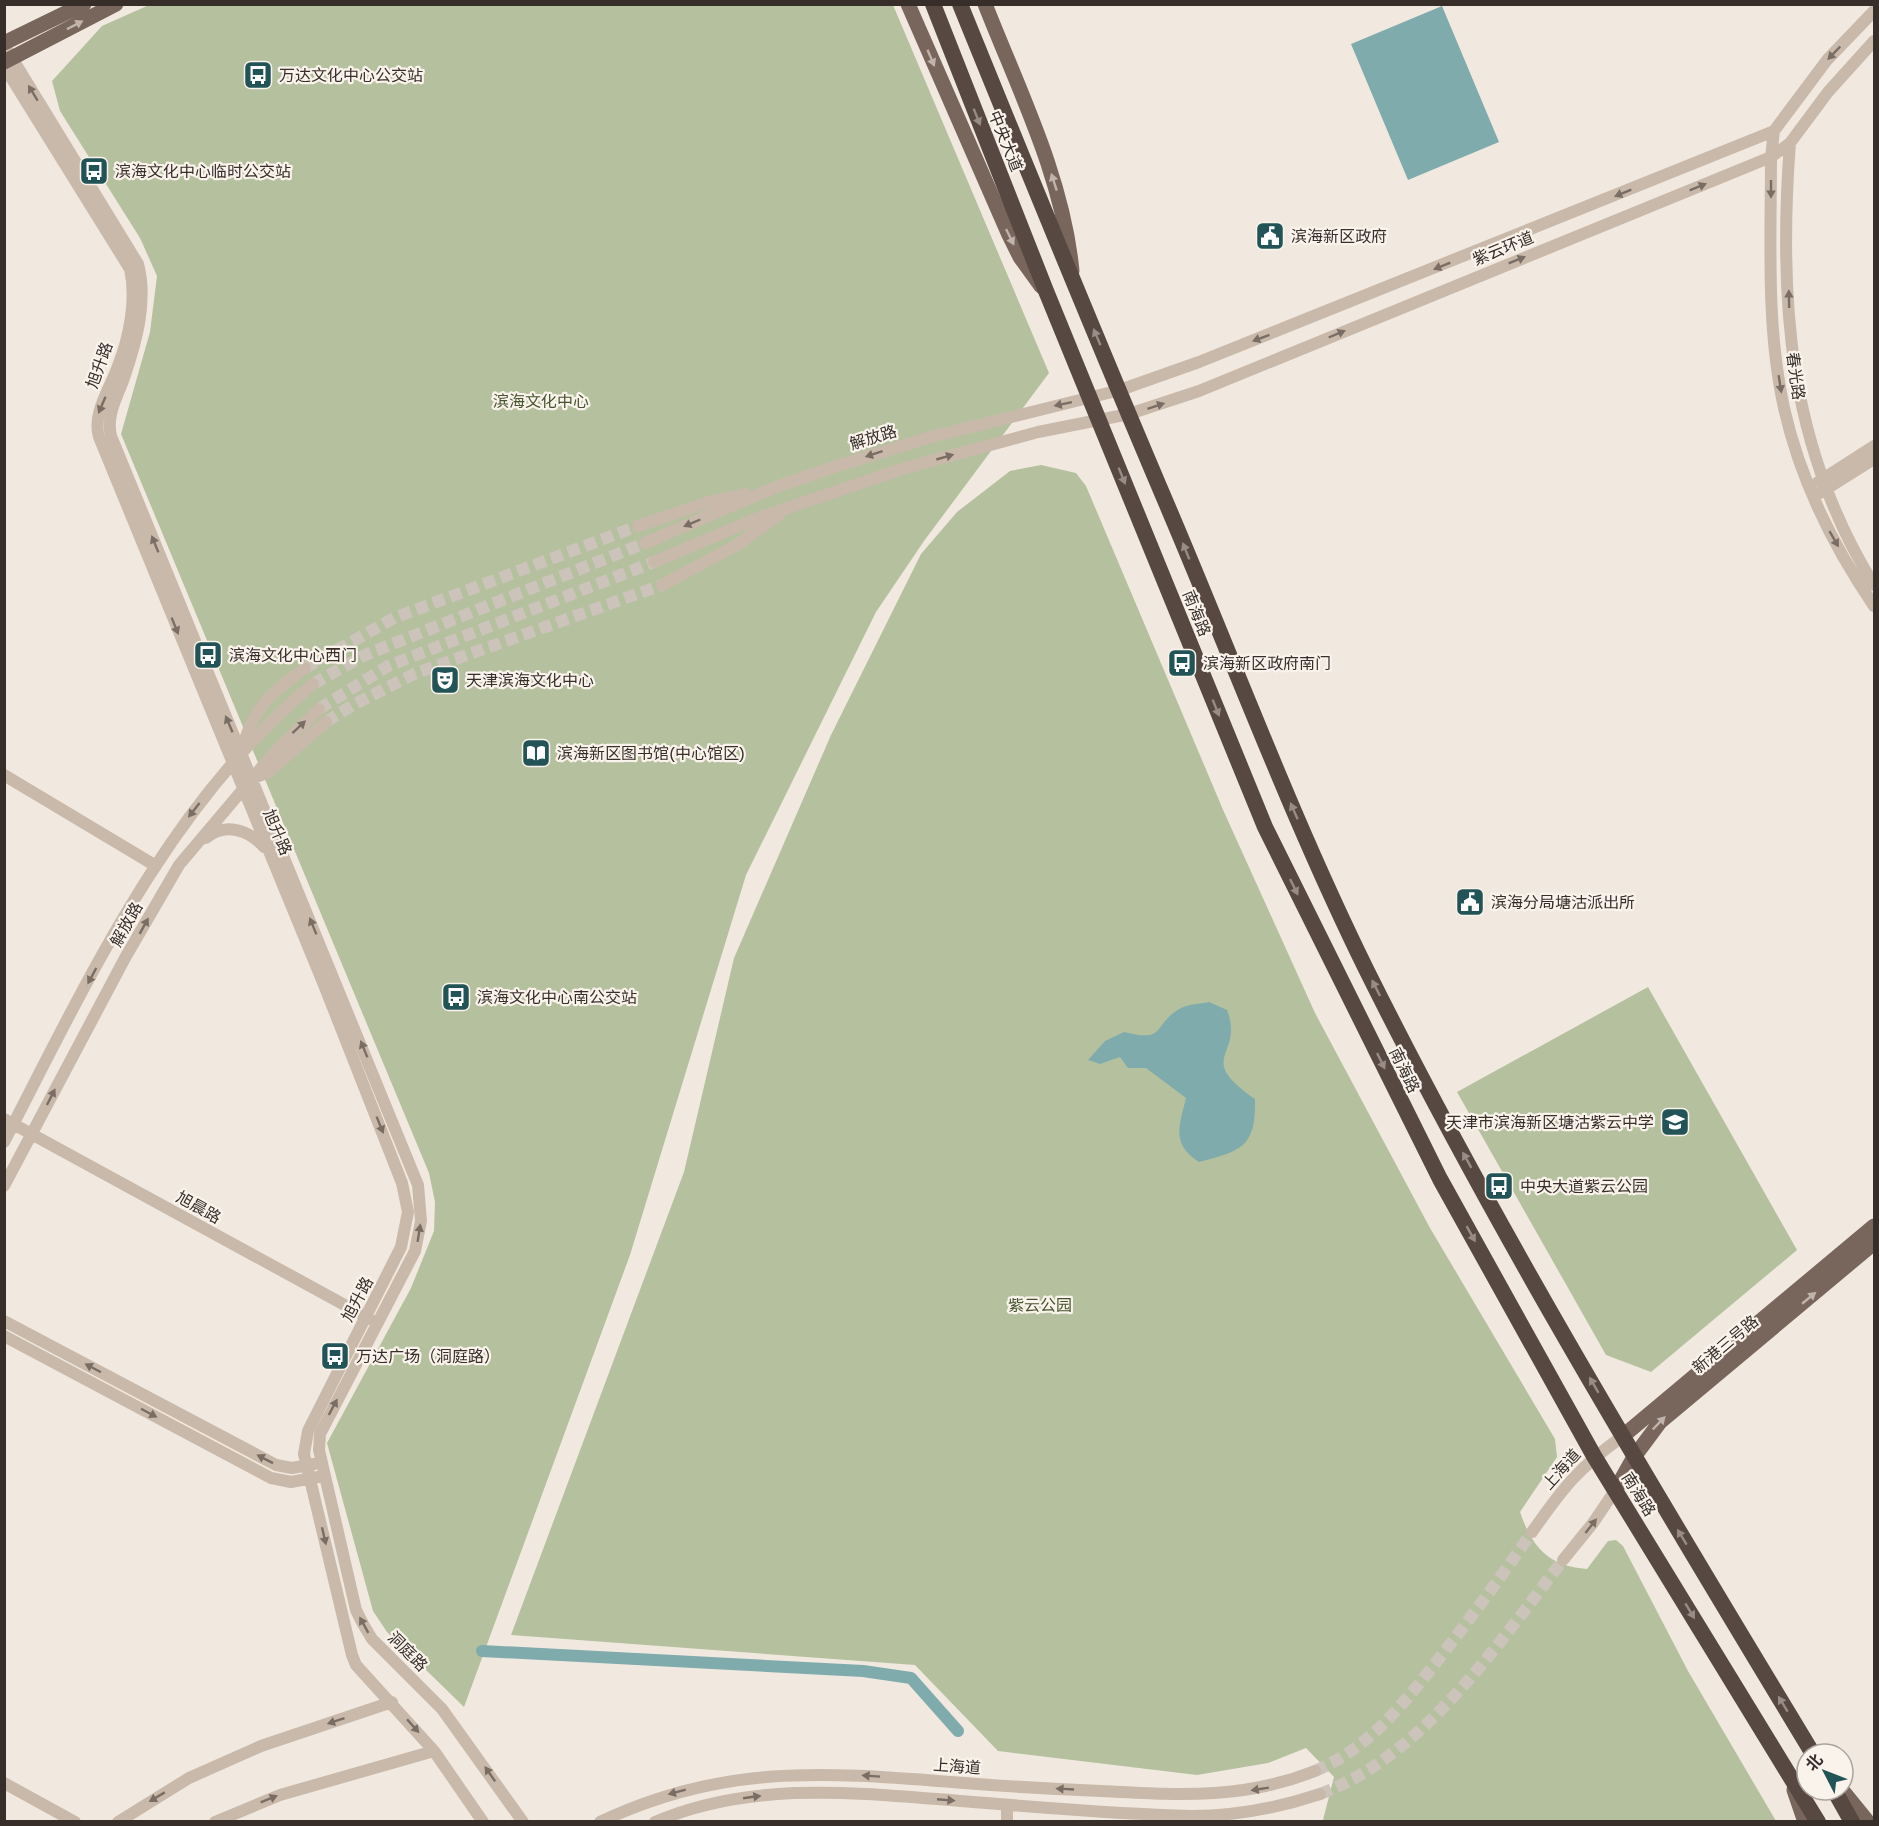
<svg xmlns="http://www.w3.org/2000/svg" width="1879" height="1826" viewBox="0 0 1879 1826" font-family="'Golos Text','Noto Sans SC',sans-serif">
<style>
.green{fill:#b5c09f}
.water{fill:#7fabad}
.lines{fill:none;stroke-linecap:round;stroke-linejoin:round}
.canal{stroke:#7fabad;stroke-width:12}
.minor-tunnel{stroke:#ccc4bb;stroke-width:12;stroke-dasharray:12 6;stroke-linecap:butt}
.minor{stroke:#c9b9ab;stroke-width:12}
.major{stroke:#78655c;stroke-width:15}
.highway{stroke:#574842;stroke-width:16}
.oneway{fill:#bfb3ab}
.oneway2{fill:#796d64}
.oneway3{fill:#988c86}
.labels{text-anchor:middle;stroke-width:4.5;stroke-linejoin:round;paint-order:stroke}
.poi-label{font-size:16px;fill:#372e2a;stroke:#f9f3eb;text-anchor:start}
.street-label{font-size:16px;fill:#372e2a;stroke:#f9f3eb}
.park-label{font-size:16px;fill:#46542f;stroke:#f9f3eb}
</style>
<rect width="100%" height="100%" fill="#f1e9df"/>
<path class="green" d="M 149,5 L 893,5 L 1049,373 L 924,541 L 876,612 L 746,875 L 630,1255 L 464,1707 L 387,1632 L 373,1611 L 327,1443 L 411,1288 L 434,1231 L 435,1202 L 429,1173 L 121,434 L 150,332 L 157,276 L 140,238 L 60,111 L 52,81 L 102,26 Z
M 1041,465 L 1076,473 L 1086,486 L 1224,812 L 1315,1013 L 1430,1228 L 1555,1439 L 1557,1457 L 1520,1512 C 1532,1547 1548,1566 1587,1569 L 1608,1541 L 1616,1540 L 1623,1546 L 1688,1671 L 1776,1821 L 1321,1821 L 1323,1820 L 1334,1777 L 1306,1748 L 1268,1763 L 1197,1775 L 998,1751 L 915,1665 L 511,1635 L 684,1172 L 734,958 L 831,735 L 921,554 L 957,512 L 1010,471 Z
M 1648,987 L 1797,1250 L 1651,1372 L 1606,1355 L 1457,1092 Z"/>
<path class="water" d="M 1442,6 L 1499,142 L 1408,180 L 1351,44 Z
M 1209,1002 L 1227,1010 C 1245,1057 1193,1056 1255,1099 C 1256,1147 1242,1151 1199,1162 C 1171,1144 1179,1127 1186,1098 L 1146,1068 L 1128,1068 L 1120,1057 L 1100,1064 L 1088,1060 L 1105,1041 L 1124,1032 C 1168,1043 1151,1025 1181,1008 C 1188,1004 1201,1004 1209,1002 Z"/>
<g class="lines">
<path class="canal" d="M 482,1651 L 863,1671 L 911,1678 L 958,1731"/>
<path class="minor-tunnel" d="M 305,668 L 394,618 L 638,526
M 313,684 L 365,655 L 645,543
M 319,709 L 388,666 L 654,562
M 326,722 L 353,705 L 414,674 L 662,585
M 1315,1771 C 1373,1746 1407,1699 1445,1651 C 1475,1612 1504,1573 1532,1532
M 1320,1794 C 1423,1756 1498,1644 1563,1560"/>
<path class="minor" d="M 4,45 L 138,264 C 148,301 136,343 124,378 C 117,398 106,415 111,436 L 418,1185 L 421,1221 L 415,1251 L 320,1434 L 319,1450 L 356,1610 L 363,1624 L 372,1639 L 442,1709 L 523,1822
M 4,66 L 130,269 C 137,300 129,338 118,366 C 110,389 92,413 99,437 L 324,985 L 402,1183 L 408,1212 L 401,1247 L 308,1431 L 304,1454 L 352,1655 L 356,1665 L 434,1751 L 483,1822
M 1774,131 L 1771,157 C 1771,240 1766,327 1784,408 C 1800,479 1833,546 1874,606
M 1790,143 C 1778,301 1789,448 1874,585
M 1818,482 L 1874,446
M 1820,493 L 1874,459
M 638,526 L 709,502 L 746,494
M 645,543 L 776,487 L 837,466 L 931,437 L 1120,390 L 1199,362 L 1774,131 L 1827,60 L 1874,11
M 654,562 L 758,518 L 905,468 L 1038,432 L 1129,414 L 1199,391 L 1771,157 L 1790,143 L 1828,92 L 1874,41
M 662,585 L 737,545 L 779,515
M 241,753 C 252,708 269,695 305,668
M 4,775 L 156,866
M 254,778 L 267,773 L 326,722
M 206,838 C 225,822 249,830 264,847
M 4,1119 L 374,1321
M 4,1142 C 88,980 169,803 313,684
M 4,1186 L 125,958 L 179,865 L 272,755 L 319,709
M 4,1321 L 276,1465 L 292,1468 L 314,1464
M 4,1336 L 271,1478 L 291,1482 L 318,1477
M 1532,1532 C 1563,1488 1578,1468 1623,1436
M 1563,1560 L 1593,1523 L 1616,1489
M 4,1783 L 75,1822
M 118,1822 L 189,1778 L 261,1746 L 392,1702
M 215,1822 L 280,1795 L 434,1751
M 600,1822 C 722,1764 822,1772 951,1782 C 1001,1786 1051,1789 1101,1791 C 1178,1795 1242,1800 1315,1771
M 655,1822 C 752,1780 859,1793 960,1801 C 1037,1807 1114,1814 1191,1816 C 1236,1816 1278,1808 1320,1794
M 1007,1822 L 1007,1805"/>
<path class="major" d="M 908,4 L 1009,235 L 1020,257 L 1041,286
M 985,4 C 1019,91 1063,177 1072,271
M 4,43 L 84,4
M 4,62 L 116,4
M 1623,1436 L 1874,1226
M 1616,1489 L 1634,1457 L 1660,1422 L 1874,1243
M 1794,1790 L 1805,1822
M 1842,1790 L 1868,1822"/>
<path class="highway" d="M 933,4 L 1046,291 L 1265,827 L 1440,1179 L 1594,1456 L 1818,1822
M 960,4 C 1029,174 1098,343 1170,512 C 1235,665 1293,821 1367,971 C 1501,1240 1658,1497 1813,1754
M 1834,1790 L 1852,1822"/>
</g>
<defs><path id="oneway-solid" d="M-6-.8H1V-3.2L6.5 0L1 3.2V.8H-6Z" transform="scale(1.5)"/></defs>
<g class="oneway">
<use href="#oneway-solid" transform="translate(75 25) rotate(-27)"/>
<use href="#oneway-solid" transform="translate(931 58) rotate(67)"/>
<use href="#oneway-solid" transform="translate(1054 182) rotate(-108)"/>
<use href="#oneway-solid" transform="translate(1010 237) rotate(64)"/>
<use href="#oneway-solid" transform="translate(1809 1298) rotate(-40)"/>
<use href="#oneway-solid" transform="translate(1659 1423) rotate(-46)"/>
</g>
<g class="oneway2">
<use href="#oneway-solid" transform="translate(1834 53) rotate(134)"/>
<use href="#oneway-solid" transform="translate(33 93) rotate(-121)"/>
<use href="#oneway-solid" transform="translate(1698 187) rotate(-22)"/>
<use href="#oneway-solid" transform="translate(1771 189) rotate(90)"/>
<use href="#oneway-solid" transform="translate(1623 193) rotate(158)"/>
<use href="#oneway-solid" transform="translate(1517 260) rotate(-22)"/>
<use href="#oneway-solid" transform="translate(1442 266) rotate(158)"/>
<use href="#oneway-solid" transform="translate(1789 299) rotate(-91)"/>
<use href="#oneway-solid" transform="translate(1337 334) rotate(-23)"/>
<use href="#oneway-solid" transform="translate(1261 338) rotate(159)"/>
<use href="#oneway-solid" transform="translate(1780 384) rotate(81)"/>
<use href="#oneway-solid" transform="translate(1063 404) rotate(168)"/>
<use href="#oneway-solid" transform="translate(102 405) rotate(113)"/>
<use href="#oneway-solid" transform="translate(1156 406) rotate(-18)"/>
<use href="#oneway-solid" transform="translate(874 454) rotate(162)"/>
<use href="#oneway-solid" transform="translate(945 457) rotate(-16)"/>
<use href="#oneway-solid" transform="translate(692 523) rotate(157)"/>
<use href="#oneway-solid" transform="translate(1834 539) rotate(60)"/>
<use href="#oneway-solid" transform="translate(155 544) rotate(-112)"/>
<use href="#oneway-solid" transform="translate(175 626) rotate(68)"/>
<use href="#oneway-solid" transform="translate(229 724) rotate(-113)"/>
<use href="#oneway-solid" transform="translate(299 727) rotate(-43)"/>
<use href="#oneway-solid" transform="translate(194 810) rotate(128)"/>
<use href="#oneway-solid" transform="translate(144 926) rotate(-61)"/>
<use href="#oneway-solid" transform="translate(313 926) rotate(-112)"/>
<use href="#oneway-solid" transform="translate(92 976) rotate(118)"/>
<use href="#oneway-solid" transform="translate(364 1049) rotate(-112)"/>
<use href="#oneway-solid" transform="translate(51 1097) rotate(-63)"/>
<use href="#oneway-solid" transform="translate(380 1125) rotate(68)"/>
<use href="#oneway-solid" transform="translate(419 1233) rotate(-81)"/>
<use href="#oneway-solid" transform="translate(93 1368) rotate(-152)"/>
<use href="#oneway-solid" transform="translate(333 1407) rotate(-62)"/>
<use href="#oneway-solid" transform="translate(149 1413) rotate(28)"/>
<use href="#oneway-solid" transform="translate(265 1459) rotate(-153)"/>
<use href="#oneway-solid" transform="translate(1591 1526) rotate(-52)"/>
<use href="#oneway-solid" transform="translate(324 1536) rotate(77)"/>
<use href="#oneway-solid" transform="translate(364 1625) rotate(-119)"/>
<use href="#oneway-solid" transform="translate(336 1721) rotate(162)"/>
<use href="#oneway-solid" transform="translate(413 1726) rotate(48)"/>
<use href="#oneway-solid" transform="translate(490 1774) rotate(-125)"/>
<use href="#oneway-solid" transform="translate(871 1776) rotate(-176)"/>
<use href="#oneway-solid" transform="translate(1065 1789) rotate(-177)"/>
<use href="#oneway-solid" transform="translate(1260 1789) rotate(171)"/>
<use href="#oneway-solid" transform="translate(677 1792) rotate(165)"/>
<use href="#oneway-solid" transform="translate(157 1797) rotate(149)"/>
<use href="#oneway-solid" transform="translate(752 1797) rotate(-8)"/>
<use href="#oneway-solid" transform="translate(269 1799) rotate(-22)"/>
<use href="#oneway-solid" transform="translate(946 1800) rotate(5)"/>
</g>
<g class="oneway3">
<use href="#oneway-solid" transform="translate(977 117) rotate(68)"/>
<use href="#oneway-solid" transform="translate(1097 337) rotate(-113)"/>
<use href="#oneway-solid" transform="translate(1122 476) rotate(68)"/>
<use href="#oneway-solid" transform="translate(1186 551) rotate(-112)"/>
<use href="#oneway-solid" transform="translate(1216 708) rotate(68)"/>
<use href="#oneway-solid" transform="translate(1294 811) rotate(-114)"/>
<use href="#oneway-solid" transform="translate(1294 887) rotate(64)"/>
<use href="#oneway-solid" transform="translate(1376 988) rotate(-117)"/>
<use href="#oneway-solid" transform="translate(1381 1061) rotate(64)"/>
<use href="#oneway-solid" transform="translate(1467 1160) rotate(-119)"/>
<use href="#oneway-solid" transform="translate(1471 1234) rotate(61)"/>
<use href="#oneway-solid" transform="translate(1594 1385) rotate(-120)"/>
<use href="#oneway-solid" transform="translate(1682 1537) rotate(-121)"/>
<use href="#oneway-solid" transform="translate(1690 1611) rotate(59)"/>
<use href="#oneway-solid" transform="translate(1783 1704) rotate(-121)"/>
</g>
<defs>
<g id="bus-square" transform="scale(1.5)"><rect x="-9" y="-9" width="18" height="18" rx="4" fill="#225356" stroke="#f9f3eb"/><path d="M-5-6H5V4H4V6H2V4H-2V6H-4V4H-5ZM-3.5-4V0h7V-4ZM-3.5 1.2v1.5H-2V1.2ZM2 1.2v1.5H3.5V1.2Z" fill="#fff"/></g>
<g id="civic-square" transform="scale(1.5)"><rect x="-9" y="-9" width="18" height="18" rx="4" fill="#225356" stroke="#f9f3eb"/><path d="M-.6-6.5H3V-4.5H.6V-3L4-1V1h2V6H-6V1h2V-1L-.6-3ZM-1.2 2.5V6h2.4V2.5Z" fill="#fff"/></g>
<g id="theatre-square" transform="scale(1.5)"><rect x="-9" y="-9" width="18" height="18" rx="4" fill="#225356" stroke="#f9f3eb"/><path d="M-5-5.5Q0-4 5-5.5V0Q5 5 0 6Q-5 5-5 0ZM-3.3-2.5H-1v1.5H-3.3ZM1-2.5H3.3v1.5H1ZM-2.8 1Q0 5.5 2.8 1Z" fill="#fff"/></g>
<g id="library-square" transform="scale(1.5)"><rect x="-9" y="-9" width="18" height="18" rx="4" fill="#225356" stroke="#f9f3eb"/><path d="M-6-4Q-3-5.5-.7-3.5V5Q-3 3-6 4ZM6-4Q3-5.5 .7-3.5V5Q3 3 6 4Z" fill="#fff"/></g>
<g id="school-square" transform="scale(1.5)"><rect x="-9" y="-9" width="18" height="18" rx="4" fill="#225356" stroke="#f9f3eb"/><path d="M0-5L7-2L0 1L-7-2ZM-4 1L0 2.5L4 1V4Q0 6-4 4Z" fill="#fff"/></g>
</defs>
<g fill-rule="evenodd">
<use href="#bus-square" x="258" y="75"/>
<use href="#bus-square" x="94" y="171"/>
<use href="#civic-square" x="1270" y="236"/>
<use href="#bus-square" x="208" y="655"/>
<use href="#bus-square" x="1182" y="663"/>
<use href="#theatre-square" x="445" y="680"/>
<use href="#library-square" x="536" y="753"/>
<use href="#civic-square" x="1470" y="902"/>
<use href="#bus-square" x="456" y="997"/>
<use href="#school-square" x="1675" y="1122"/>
<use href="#bus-square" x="1499" y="1186"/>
<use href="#bus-square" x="335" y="1356"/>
</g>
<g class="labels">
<g class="poi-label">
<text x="279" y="81">万达文化中心公交站</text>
<text x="115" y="177">滨海文化中心临时公交站</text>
<text x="1291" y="242">滨海新区政府</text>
<text x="229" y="661">滨海文化中心西门</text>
<text x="1203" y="669">滨海新区政府南门</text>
<text x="466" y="686">天津滨海文化中心</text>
<text x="557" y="759">滨海新区图书馆(中心馆区)</text>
<text x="1491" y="908">滨海分局塘沽派出所</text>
<text x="477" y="1003">滨海文化中心南公交站</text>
<text x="1654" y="1128" text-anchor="end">天津市滨海新区塘沽紫云中学</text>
<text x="1520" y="1192">中央大道紫云公园</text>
<text x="356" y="1362">万达广场（洞庭路）</text>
</g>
<g class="street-label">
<text transform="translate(1006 141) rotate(68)" y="6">中央大道</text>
<text transform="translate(1503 248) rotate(-22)" y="6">紫云环道</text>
<text transform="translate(99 365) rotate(-70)" y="6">旭升路</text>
<text transform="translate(1796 376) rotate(82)" y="6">春光路</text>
<text transform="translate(873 437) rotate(-17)" y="6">解放路</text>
<text transform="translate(1197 613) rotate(68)" y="6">南海路</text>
<text transform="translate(278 832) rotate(67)" y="6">旭升路</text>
<text transform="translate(126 924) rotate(-61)" y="6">解放路</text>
<text transform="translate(1405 1070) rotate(64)" y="6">南海路</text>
<text transform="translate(199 1207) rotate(29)" y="6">旭晨路</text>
<text transform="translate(357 1299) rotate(-62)" y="6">旭升路</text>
<text transform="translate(1725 1344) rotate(-40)" y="6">新港三号路</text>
<text transform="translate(1561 1469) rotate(-48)" y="6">上海道</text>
<text transform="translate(1639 1494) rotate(58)" y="6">南海路</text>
<text transform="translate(408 1651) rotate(45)" y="6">洞庭路</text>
<text transform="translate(957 1766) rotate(4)" y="6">上海道</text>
</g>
<g class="park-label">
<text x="541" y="407">滨海文化中心</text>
<text x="1040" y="1311">紫云公园</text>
</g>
</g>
<rect width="1879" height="1826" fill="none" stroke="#372e2a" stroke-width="12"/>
<g transform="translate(1825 1772) rotate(312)"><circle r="28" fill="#f9f3eb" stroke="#aba49e" stroke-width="1.5"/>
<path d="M0-4.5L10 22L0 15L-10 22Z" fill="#225356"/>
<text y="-9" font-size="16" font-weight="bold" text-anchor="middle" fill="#372e2a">北</text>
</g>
</svg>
